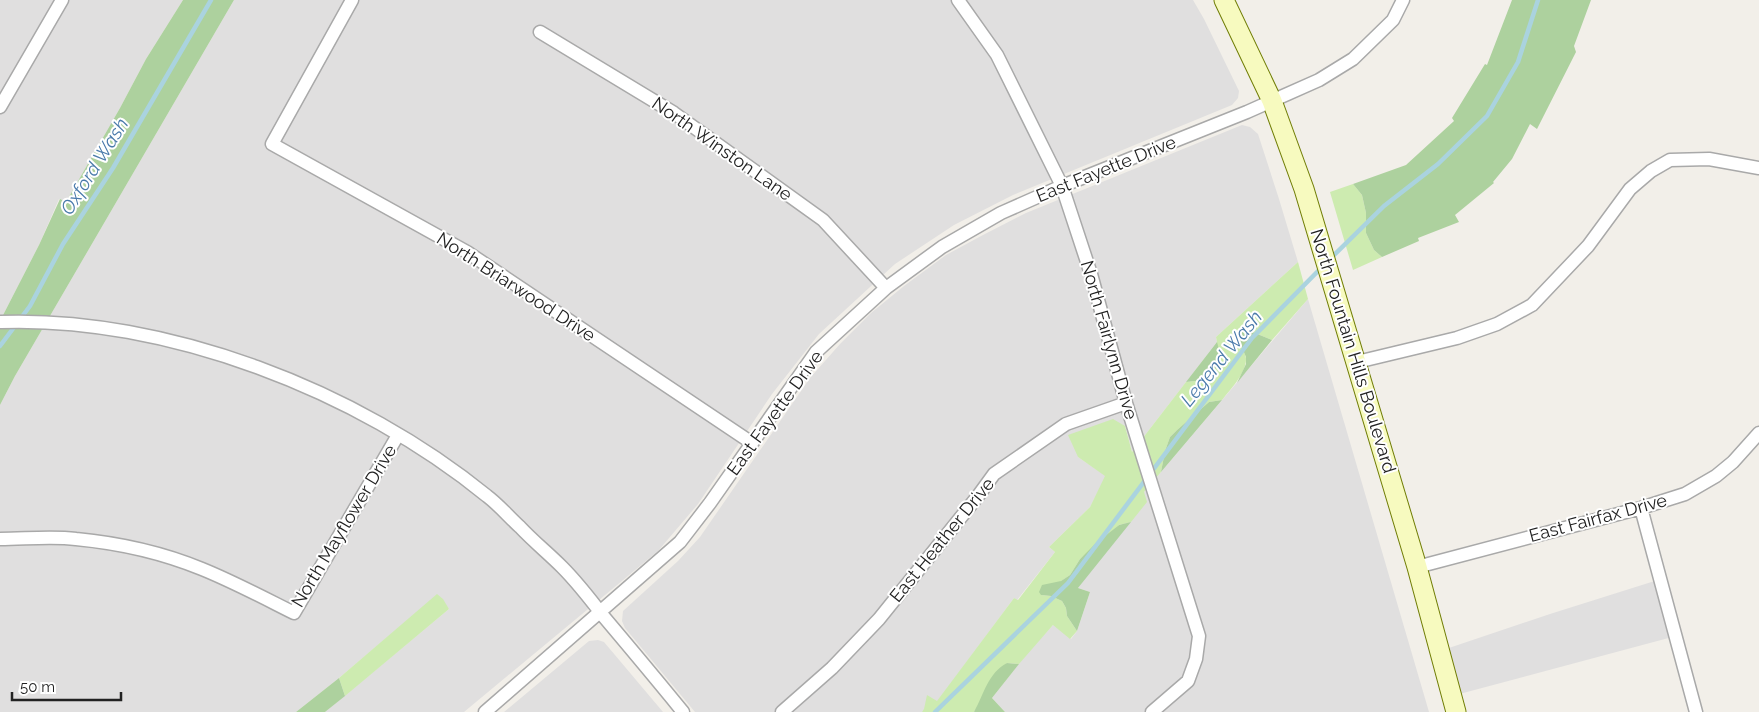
<svg xmlns="http://www.w3.org/2000/svg" width="1759" height="712" viewBox="0 0 1759 712" font-family="Raleway,sans-serif">
<style>
.residential{fill:#e0dfdf}
.grass{fill:#cdebb0}
.forest{fill:#add19e}
.lines{fill:none;stroke-linecap:round;stroke-linejoin:round}
.stream{stroke:#aad3df;stroke-width:4.5}
.street-casing{stroke:#a9a9a9;stroke-width:15}
.secondary-casing{stroke:#707d05;stroke-width:21}
.street{stroke:#fff;stroke-width:12}
.secondary{stroke:#f7fabf;stroke-width:19}
.labels{text-anchor:middle;stroke-width:4;stroke-linejoin:round;paint-order:stroke}
.street-label{font-size:18px;fill:#222;stroke:#fff}
.water-label{font-size:19px;font-style:italic;fill:#4a7aab;stroke:#fff}
</style>
<rect width="100%" height="100%" fill="#f2efe9"/>
<path class="residential" d="M 0,0 L 183,0 L 146,59 L 120,108 L 66,202 L 59,199 L 39,245 L 0,321 Z
M 234,0 L 1193,0 L 1204,19 L 1239,91 L 1238,98 L 1232,105 L 1013,195 L 954,225 L 895,264 L 819,334 L 772,394 L 698,504 L 658,551 L 464,712 L 325,712 L 449,609 L 437,595 L 339,678 L 296,712 L 0,712 L 0,405 L 15,376 Z
M 1242,125 L 1250,127 L 1258,134 L 1279,199 L 1298,262 L 1216,337 L 1217,342 L 1132,452 L 1125,426 L 1078,457 L 1106,476 L 1090,507 L 1049,547 L 1055,552 L 1017,600 L 1014,598 L 937,702 L 922,712 L 695,712 L 625,628 L 622,621 L 623,611 L 678,561 L 700,537 L 810,378 L 840,344 L 871,313 L 904,286 L 946,255 L 983,235 L 1026,213 Z
M 1308,299 L 1429,712 L 1005,712 L 992,698 L 1029,651 L 1054,624 L 1071,639 L 1077,631 L 1090,592 L 1078,588 L 1144,492 Z
M 1661,579 L 1676,636 L 1452,696 L 1440,651 L 1550,614 Z
M 598,640 L 604,642 L 663,712 L 504,712 L 589,641 Z"/>
<path class="grass" d="M 1353,184 L 1362,195 L 1366,213 L 1366,233 L 1374,250 L 1382,257 L 1353,270 L 1330,192 Z
M 1298,262 L 1308,299 L 1272,340 L 1250,331 L 1239,343 C 1242,348 1245,353 1246,358 C 1247,372 1230,390 1222,400 L 1209,402 L 1177,430 L 1170,437 L 1165,451 L 1161,472 L 1144,492 L 1147,502 L 1131,522 L 1119,525 L 1080,559 L 1070,575 L 1041,595 L 1051,596 L 1062,601 L 1066,608 L 1067,616 L 1077,631 L 1070,639 L 1053,625 L 1019,664 L 1007,663 L 974,712 L 922,712 L 924,709 L 927,695 L 937,701 L 1014,598 L 1018,600 L 1055,552 L 1049,547 L 1090,507 L 1105,476 L 1078,457 L 1068,435 L 1113,419 L 1125,426 L 1132,452 L 1186,382 L 1204,380 L 1217,342 L 1216,337 Z
M 437,594 L 443,599 L 449,609 L 345,696 L 339,678 Z"/>
<path class="forest" d="M 183,0 L 234,0 L 15,376 L 0,405 L 0,321 L 39,245 L 60,199 L 66,202 L 120,108 L 146,59 Z
M 1512,0 L 1591,0 L 1574,46 L 1576,52 L 1537,129 L 1530,124 L 1512,159 L 1493,182 L 1494,183 L 1455,215 L 1459,222 L 1418,238 L 1419,241 L 1382,257 L 1374,250 L 1366,233 L 1366,213 L 1362,195 L 1353,184 L 1406,165 L 1454,121 L 1452,118 L 1485,64 L 1487,65 Z
M 1250,331 L 1272,340 L 1237,383 L 1246,364 L 1246,357 L 1238,338 L 1242,332 Z
M 1217,342 L 1221,357 L 1218,366 L 1204,380 L 1186,382 Z
M 1222,400 L 1161,472 L 1165,451 L 1170,437 L 1177,430 L 1209,402 Z
M 1131,522 L 1078,588 L 1090,592 L 1077,631 L 1067,616 L 1066,608 L 1062,601 L 1051,596 L 1041,595 L 1039,592 L 1042,585 L 1061,581 L 1070,575 L 1080,559 L 1095,544 L 1119,525 Z
M 1007,663 L 1019,664 L 992,698 L 1005,712 L 974,712 C 984,694 988,673 1007,663 Z
M 339,678 L 345,696 L 325,712 L 296,712 Z"/>
<g class="lines">
<path class="stream" d="M 1331,258 L 1384,206 L 1438,164 L 1487,116 L 1518,62 L 1538,0
M 0,346 L 30,306 L 63,244 L 113,168 L 211,0
M 935,712 L 1068,583 L 1252,338 L 1322,267"/>
<g class="street-casing">
<path id="street" d="M 352,0 L 272,144 L 467,252 L 752,443
M 958,0 L 997,55 L 1062,186 L 1091,274 L 1126,403 L 1199,636 L 1196,659 L 1188,681 L 1152,712
M 540,32 L 674,113 L 823,220 L 886,288
M 0,107 L 62,0
M 0,322 C 166,316 359,391 487,496 C 499,505 509,517 520,527 C 533,541 548,553 562,567 C 577,582 591,600 604,617 C 631,649 657,680 683,712
M 1357,362 L 1457,338 L 1497,324 L 1532,305 L 1588,246 L 1630,189 L 1651,171 L 1670,160 L 1709,159 L 1759,168
M 1641,508 L 1696,712
M 0,539 C 25,539 51,536 76,539 C 118,543 163,553 202,569 C 234,582 264,598 294,613 L 398,435
M 1417,567 L 1641,508 L 1685,494 L 1716,476 L 1733,462 L 1759,433
M 485,712 L 680,542 L 710,503 L 816,352 L 886,288 L 942,247 L 1001,213 L 1062,186 L 1247,112 L 1319,80 L 1353,59 L 1393,20 L 1403,0
M 782,712 L 832,668 L 879,619 L 978,496 L 994,474 L 1066,424 L 1126,403"/>
</g>
<g class="secondary-casing">
<path id="secondary" d="M 1224,0 L 1272,101 L 1304,189 L 1417,567 L 1456,712"/>
</g>
<use href="#street" class="street"/>
<use href="#secondary" class="secondary"/>
</g>
<g class="labels">
<g class="street-label">
<text transform="translate(722 149) rotate(35)" y="6">North Winston Lane</text>
<text transform="translate(1106 169) rotate(-22)" y="6">East Fayette Drive</text>
<text transform="translate(516 287) rotate(33)" y="6">North Briarwood Drive</text>
<text transform="translate(1109 340) rotate(74)" y="6">North Fairlynn Drive</text>
<text transform="translate(1353 351) rotate(73)" y="6">North Fountain Hills Boulevard</text>
<text transform="translate(775 413) rotate(-54)" y="6">East Fayette Drive</text>
<text transform="translate(1598 518) rotate(-15)" y="6">East Fairfax Drive</text>
<text transform="translate(344 526) rotate(-59)" y="6">North Mayflower Drive</text>
<text transform="translate(942 540) rotate(-51)" y="6">East Heather Drive</text>
</g>
<g class="water-label">
<text transform="translate(94 166) rotate(-58)" y="7">Oxford Wash</text>
<text transform="translate(1221 358) rotate(-51)" y="7">Legend Wash</text>
</g>
</g>
<path d="M12 692v8h109v-8" fill="none" stroke="#222222" stroke-width="2.5"/>
<text x="20" y="692" font-size="15" fill="#222222" stroke="#ffffff" stroke-width="4" paint-order="stroke">50 m</text>
</svg>
